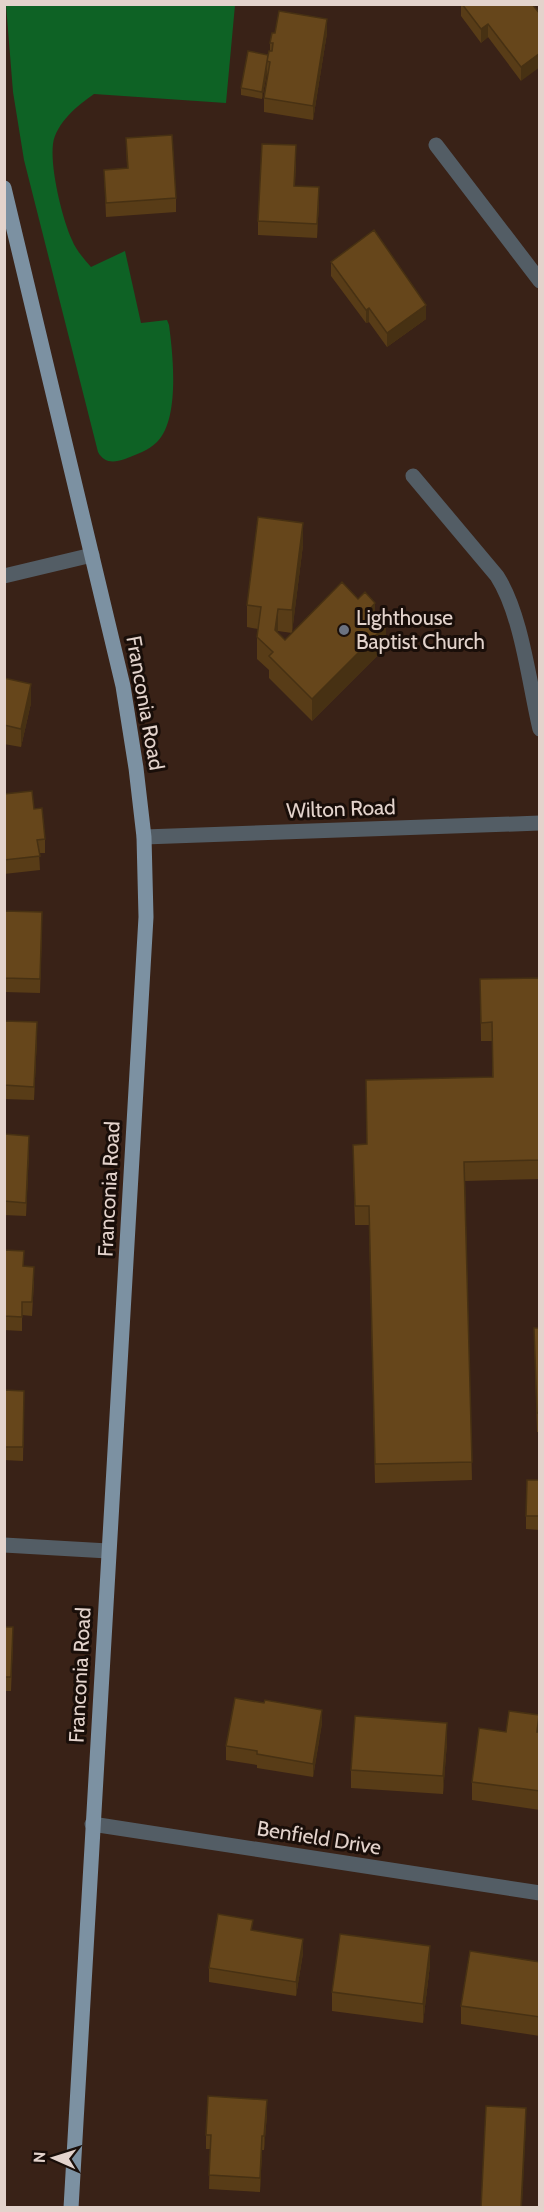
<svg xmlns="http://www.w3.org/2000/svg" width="544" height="2212" viewBox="0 0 544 2212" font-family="Cabin,sans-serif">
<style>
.forest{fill:#0e6225}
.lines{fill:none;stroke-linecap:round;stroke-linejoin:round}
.minor{stroke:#535d65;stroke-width:15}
.major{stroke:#7c91a2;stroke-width:15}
.wall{fill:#583c17;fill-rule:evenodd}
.shaded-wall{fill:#473113}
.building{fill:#66461b;stroke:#473113;stroke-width:1.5}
.worship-dot{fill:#6b7280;stroke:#190e09;stroke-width:2}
.labels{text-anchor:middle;stroke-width:6;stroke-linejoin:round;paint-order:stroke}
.poi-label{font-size:21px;fill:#e3d3cc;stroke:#190e09;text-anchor:start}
.street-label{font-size:21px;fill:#e3d3cc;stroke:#190e09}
</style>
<rect width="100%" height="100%" fill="#392217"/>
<path class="forest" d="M 6,5 L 235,5 L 226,103 L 94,94 C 78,105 56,123 53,144 C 50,168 62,218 72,240 C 76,250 84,259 91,267 L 125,251 L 141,323 L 167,320 L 169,325 C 173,355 180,419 157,442 C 148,451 137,454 125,459 C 113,463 104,463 98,452 L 24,160 L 13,92 Z"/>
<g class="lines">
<path class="minor" d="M 436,145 L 540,281
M 413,476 L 497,576 C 522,615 529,683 540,729
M 4,576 L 92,555
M 144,837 L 540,823
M 4,1545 L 108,1551
M 92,1824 L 540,1893"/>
<path class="major" d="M 4,188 L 123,686 L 136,768 L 144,837 L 146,917 L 71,2208"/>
</g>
<path class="wall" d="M 461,4 L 532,4 L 521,81 L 488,37 L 481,43 L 461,16 Z
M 327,33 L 313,120 L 264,112 L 264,98 L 268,75 L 267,73 L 262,99 L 241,95 L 241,88 L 268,55 L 270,51 L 270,43 Z
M 126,138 L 176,198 L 176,212 L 106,217 L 104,170 L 127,168 Z
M 296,159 L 295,186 L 319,201 L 317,238 L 258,235 L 258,221 Z
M 331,262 L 426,319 L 387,347 L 369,322 L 366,323 L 331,276 Z
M 303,545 L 292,632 L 358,599 L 375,614 L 386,647 L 312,721 L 269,678 L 269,670 L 257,659 L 257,637 L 258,629 L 247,627 L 247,605 ZM 278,631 L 292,633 L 285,640 L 278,633 Z
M 4,678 L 31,703 L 21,747 L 4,744 Z
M 4,794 L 34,809 L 45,839 L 45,853 L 39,853 L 40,870 L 4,874 Z
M 4,911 L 42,926 L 40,993 L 4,992 Z
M 540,978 L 540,1179 L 465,1181 L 472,1480 L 375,1483 L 369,1225 L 355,1225 L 353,1164 L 366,1144 L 492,1077 L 492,1041 L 481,1041 L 480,979 Z
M 4,1021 L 37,1036 L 34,1100 L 4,1099 Z
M 4,1134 L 29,1149 L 26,1216 L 4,1215 Z
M 4,1250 L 24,1266 L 34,1281 L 32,1316 L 22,1315 L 22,1331 L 4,1330 Z
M 534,1328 L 540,1328 L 540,1432 L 537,1432 Z
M 4,1390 L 24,1404 L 23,1461 L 4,1460 Z
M 540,1480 L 540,1530 L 526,1529 L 526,1516 Z
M 4,1627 L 13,1641 L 11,1691 L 4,1691 Z
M 322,1723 L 313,1777 L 257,1768 L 257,1765 L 226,1760 L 226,1746 Z
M 506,1732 L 540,1732 L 540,1810 L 472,1800 L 472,1782 Z
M 447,1742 L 443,1794 L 351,1788 L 351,1770 Z
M 253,1931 L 303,1953 L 296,1996 L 209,1982 L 209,1968 Z
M 540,1962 L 540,2036 L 461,2024 L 461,2006 Z
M 430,1965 L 423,2023 L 332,2011 L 332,1992 Z
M 267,2114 L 264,2150 L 262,2150 L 260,2192 L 209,2189 L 210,2149 L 206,2149 L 206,2135 Z"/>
<path class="shaded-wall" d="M 327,19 L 327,33 L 313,120 L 313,106 Z
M 488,24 L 488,37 L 481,43 L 481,29 Z
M 540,53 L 540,67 L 521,81 L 521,67 Z
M 267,66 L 267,73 L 262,99 L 262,92 Z
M 319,187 L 319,201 L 317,238 L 317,224 Z
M 426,305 L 426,319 L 387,347 L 387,333 Z
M 369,308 L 369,322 L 366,323 L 366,310 Z
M 303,523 L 303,545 L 292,633 L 292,610 Z
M 375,603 L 375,625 L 370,609 Z
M 278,609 L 278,631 L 275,652 L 275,630 Z
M 386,625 L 386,647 L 312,721 L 312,699 Z
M 31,684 L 31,703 L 21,747 L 21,729 Z
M 37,1022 L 37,1036 L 34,1100 L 34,1087 Z
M 29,1136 L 29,1149 L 26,1216 L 26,1203 Z
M 322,1710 L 322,1723 L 313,1777 L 313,1764 Z
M 539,1715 L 539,1733 L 537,1732 Z
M 447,1723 L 447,1742 L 443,1794 L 443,1776 Z
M 303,1939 L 303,1953 L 296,1996 L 296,1982 Z
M 430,1946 L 430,1965 L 423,2023 L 423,2004 Z
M 267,2100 L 267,2114 L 264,2150 L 264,2136 Z
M 526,2108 L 526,2127 L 522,2208 L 521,2208 Z
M 262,2136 L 262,2150 L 260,2192 L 260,2178 Z"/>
<path class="building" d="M 462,4 L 532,4 L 540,14 L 540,53 L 521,67 L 488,24 L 481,29 Z
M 279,11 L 327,19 L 313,106 L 264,98 L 270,62 L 267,61 L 269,51 L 272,51 L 273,43 L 270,43 L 272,33 L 275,33 Z
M 248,51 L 268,55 L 262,92 L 241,88 Z
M 172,135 L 176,198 L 106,203 L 104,170 L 128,168 L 126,138 Z
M 262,144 L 296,145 L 294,186 L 319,187 L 317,224 L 258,221 Z
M 374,230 L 426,305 L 387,333 L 369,308 L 366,310 L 331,262 Z
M 258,517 L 303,523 L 292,610 L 278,609 L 275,630 L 285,640 L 342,582 L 358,599 L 365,592 L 375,603 L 370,609 L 386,625 L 312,699 L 269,656 L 273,652 L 257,637 L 261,607 L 247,605 Z
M 4,678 L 31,684 L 21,729 L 4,725 Z
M 32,791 L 34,809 L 42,808 L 45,839 L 37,840 L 40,856 L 4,860 L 4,794 Z
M 4,911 L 42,912 L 40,979 L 4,978 Z
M 540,978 L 540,1160 L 464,1162 L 472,1462 L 375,1464 L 369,1206 L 355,1206 L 353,1145 L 367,1144 L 366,1080 L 493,1077 L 492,1022 L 481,1023 L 480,979 Z
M 4,1021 L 37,1022 L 34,1087 L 4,1085 Z
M 4,1134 L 29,1136 L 26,1203 L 4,1201 Z
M 4,1250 L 24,1251 L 23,1266 L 34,1267 L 32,1302 L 22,1302 L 22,1317 L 4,1316 Z
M 534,1328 L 540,1328 L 540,1413 L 537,1413 Z
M 4,1390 L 24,1391 L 23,1447 L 4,1447 Z
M 527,1480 L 540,1480 L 540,1516 L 526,1516 Z
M 4,1627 L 13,1627 L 11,1677 L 4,1677 Z
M 235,1698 L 264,1703 L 265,1700 L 322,1710 L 313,1764 L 257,1754 L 257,1751 L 226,1746 Z
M 509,1711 L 539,1715 L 537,1732 L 540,1732 L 540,1791 L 472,1782 L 479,1728 L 506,1732 Z
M 355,1716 L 447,1723 L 443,1776 L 351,1770 Z
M 218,1914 L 253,1920 L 251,1930 L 303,1939 L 296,1982 L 209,1968 Z
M 340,1934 L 430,1946 L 423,2004 L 332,1992 Z
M 470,1951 L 540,1962 L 540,2017 L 461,2006 Z
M 208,2096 L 267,2100 L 264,2136 L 262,2136 L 260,2178 L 209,2175 L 211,2135 L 206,2135 Z
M 486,2106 L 526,2108 L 521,2208 L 481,2208 Z"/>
<circle class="worship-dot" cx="344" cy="630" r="6"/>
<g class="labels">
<g class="poi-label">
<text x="356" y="625">Lighthouse<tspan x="356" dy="24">Baptist Church</tspan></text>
</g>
<g class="street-label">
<text transform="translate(145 703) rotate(80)" y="7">Franconia Road</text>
<text transform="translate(341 809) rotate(-2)" y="7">Wilton Road</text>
<text transform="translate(109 1189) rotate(-87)" y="7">Franconia Road</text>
<text transform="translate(80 1675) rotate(-87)" y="7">Franconia Road</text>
<text transform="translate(319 1838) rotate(9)" y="7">Benfield Drive</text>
</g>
</g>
<rect width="544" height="2212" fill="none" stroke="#e3d3cc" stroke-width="12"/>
<g transform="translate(54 2158) rotate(273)" stroke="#190e09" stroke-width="4.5" paint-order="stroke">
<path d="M0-4.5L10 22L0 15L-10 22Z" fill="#e3d3cc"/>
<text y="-9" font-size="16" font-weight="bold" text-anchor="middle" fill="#e3d3cc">N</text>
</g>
</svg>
